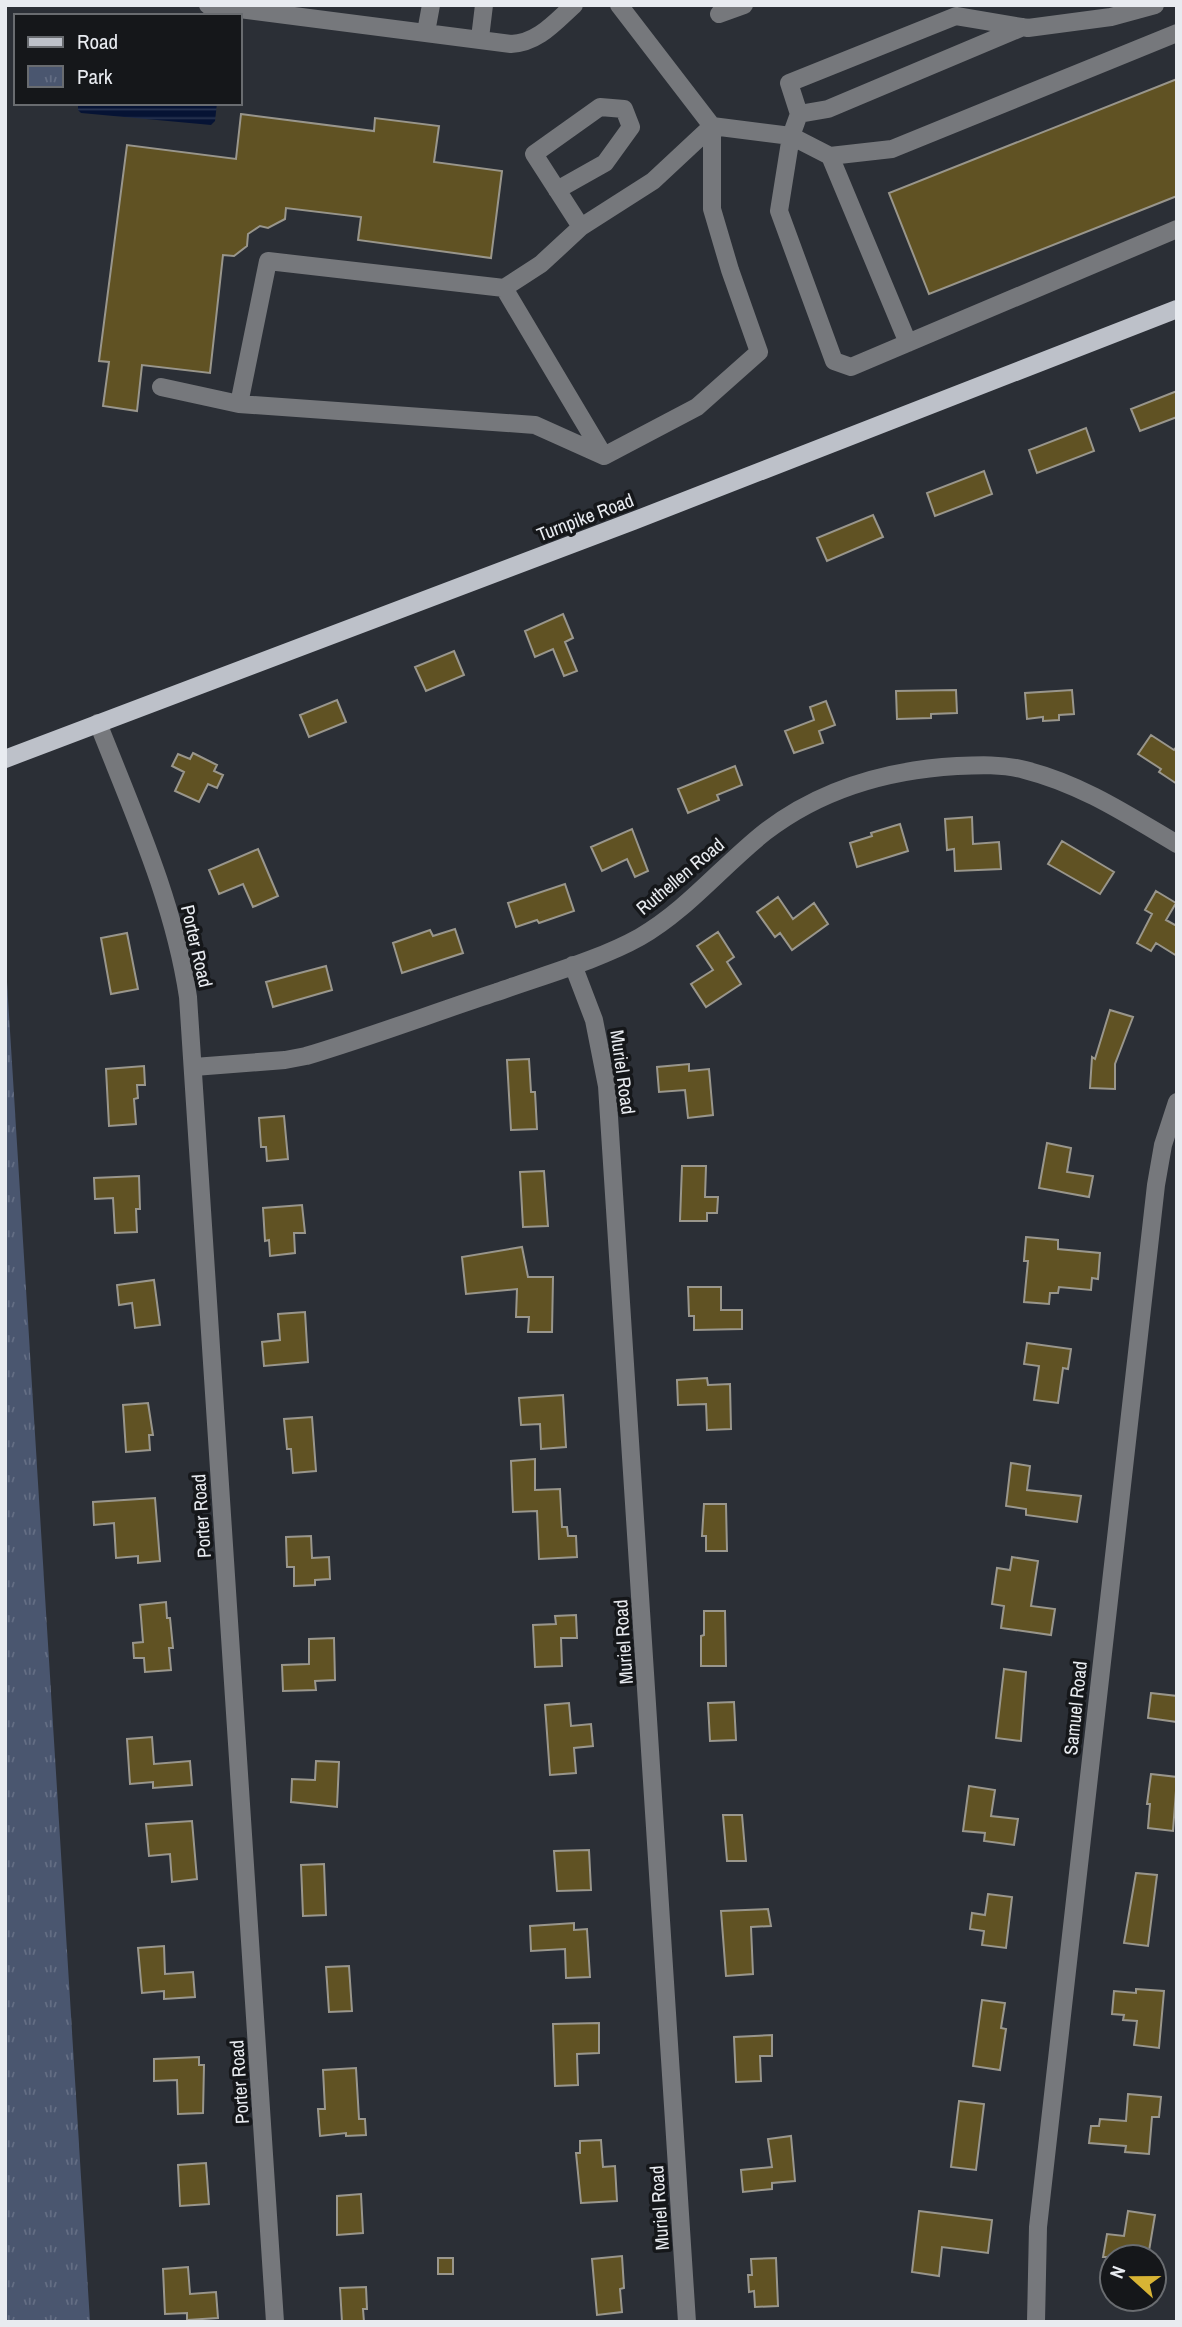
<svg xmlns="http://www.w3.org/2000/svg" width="1182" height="2327" viewBox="0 0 1182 2327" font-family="'Archivo Narrow',sans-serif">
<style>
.park{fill:url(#park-tufts)}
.water{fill:url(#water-rules)}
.building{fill:#605223;stroke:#99968c;stroke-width:2}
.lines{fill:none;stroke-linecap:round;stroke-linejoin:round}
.minor{stroke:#76787c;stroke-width:18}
.major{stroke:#bdc1c9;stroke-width:18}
.labels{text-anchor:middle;stroke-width:7;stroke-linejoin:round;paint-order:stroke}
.street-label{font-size:19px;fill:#e8ebf0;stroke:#15171a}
</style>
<defs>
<pattern id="park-tufts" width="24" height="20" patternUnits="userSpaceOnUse" patternTransform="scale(1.75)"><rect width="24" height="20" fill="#4a566f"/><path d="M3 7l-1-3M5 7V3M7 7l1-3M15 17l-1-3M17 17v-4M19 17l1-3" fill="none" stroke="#646e84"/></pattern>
<pattern id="water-rules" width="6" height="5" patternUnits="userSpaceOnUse" patternTransform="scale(1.75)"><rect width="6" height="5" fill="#061334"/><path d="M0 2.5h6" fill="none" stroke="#2a3652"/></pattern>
</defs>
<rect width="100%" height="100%" fill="#2b2f36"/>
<path class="park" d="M 5,950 L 90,2322 L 5,2322 Z"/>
<path class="water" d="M 78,103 L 217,103 L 215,121 L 211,125 L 81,113 L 78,110 Z"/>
<path class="building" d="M 1177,79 L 1177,196 L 929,294 L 889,193 Z
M 241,114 L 374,131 L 375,118 L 439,126 L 434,162 L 502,171 L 491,258 L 358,240 L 361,217 L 286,208 L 285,219 L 268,228 L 260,226 L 248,234 L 247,246 L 234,256 L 223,255 L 210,373 L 142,365 L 137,411 L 103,406 L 109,362 L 99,361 L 127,145 L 236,159 Z
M 1177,391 L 1177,417 L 1140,431 L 1131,409 Z
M 1086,428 L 1094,451 L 1037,473 L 1029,450 Z
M 984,471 L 992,494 L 935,516 L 927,493 Z
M 873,515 L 883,537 L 827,561 L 817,538 Z
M 563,614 L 573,638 L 565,642 L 577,671 L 564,676 L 553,649 L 535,657 L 525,631 Z
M 454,651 L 464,675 L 426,691 L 415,667 Z
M 956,690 L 957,713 L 931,714 L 931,718 L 897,719 L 896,691 Z
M 1072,690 L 1074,714 L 1059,715 L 1059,720 L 1043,721 L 1043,717 L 1027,719 L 1025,693 Z
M 337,700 L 346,722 L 309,737 L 300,715 Z
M 826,701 L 835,725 L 819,731 L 823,743 L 794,753 L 785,731 L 814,720 L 810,707 Z
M 1151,735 L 1174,750 L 1177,746 L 1177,784 L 1159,772 L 1161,769 L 1138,754 Z
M 193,753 L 217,765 L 214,771 L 223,775 L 217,788 L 208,784 L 199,802 L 175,791 L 184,772 L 172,766 L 178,754 L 190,759 Z
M 735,766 L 742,785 L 717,795 L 719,800 L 688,813 L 678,789 Z
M 972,817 L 973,844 L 999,842 L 1001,869 L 955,871 L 954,849 L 947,850 L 945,819 Z
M 900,824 L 908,851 L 857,867 L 850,843 L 872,836 L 871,833 Z
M 632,829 L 648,871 L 635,877 L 627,859 L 602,871 L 591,847 Z
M 1062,841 L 1114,872 L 1100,894 L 1048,864 Z
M 258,849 L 278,896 L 253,907 L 243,884 L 219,894 L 209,870 Z
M 565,884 L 574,911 L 539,923 L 537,920 L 516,927 L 508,903 Z
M 1156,891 L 1176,903 L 1166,920 L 1177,926 L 1177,956 L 1156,943 L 1151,951 L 1137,943 L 1152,914 L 1145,910 Z
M 778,897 L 793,919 L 814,903 L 828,924 L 792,950 L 780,933 L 775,937 L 757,912 Z
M 455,929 L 463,953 L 402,973 L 393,943 L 430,930 L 433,936 Z
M 718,932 L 734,957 L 727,962 L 741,984 L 706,1007 L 691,984 L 713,970 L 697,946 Z
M 127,933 L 138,989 L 111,994 L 101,938 Z
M 326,966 L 332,990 L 273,1007 L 266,982 Z
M 1110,1010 L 1133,1017 L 1115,1064 L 1115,1089 L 1090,1088 L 1092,1057 L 1095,1059 Z
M 529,1059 L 531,1092 L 535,1092 L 537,1129 L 511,1130 L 507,1060 Z
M 689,1064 L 689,1071 L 709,1069 L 713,1115 L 688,1118 L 685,1090 L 659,1092 L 657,1067 Z
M 144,1066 L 145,1085 L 137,1085 L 138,1098 L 134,1099 L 136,1124 L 109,1126 L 106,1069 Z
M 284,1116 L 288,1159 L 267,1161 L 266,1147 L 261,1147 L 259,1118 Z
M 1047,1143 L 1071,1148 L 1067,1172 L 1093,1176 L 1089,1197 L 1039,1188 Z
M 682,1166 L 706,1166 L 705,1197 L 718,1197 L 717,1213 L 707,1213 L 707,1221 L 680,1221 Z
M 544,1171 L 548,1226 L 523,1227 L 520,1172 Z
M 139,1176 L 140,1209 L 136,1209 L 137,1232 L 115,1233 L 113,1198 L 95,1199 L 94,1178 Z
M 302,1205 L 305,1233 L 294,1233 L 295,1253 L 270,1256 L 269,1240 L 265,1241 L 263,1208 Z
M 1026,1237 L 1058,1240 L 1058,1249 L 1100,1253 L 1098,1279 L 1092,1278 L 1091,1290 L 1059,1287 L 1058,1293 L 1050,1293 L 1049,1304 L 1024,1302 L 1028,1261 L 1024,1261 Z
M 522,1247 L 528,1277 L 553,1277 L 552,1332 L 528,1332 L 529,1317 L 516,1317 L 517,1289 L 466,1294 L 462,1257 Z
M 154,1280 L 160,1325 L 135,1328 L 132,1303 L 119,1305 L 117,1285 Z
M 688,1287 L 721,1287 L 721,1310 L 742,1310 L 742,1329 L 694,1330 L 694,1316 L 689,1316 Z
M 305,1312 L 308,1362 L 264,1366 L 262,1342 L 280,1340 L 278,1314 Z
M 1027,1343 L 1071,1349 L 1068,1369 L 1063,1368 L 1058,1403 L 1034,1400 L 1039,1366 L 1024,1364 Z
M 707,1378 L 708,1385 L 730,1384 L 731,1429 L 707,1430 L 706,1404 L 678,1405 L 677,1380 Z
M 563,1395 L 566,1447 L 541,1449 L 540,1424 L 521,1425 L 519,1398 Z
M 148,1403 L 153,1435 L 149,1435 L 150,1450 L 126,1452 L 123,1405 Z
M 312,1417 L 316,1471 L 293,1473 L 291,1449 L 287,1449 L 284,1419 Z
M 535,1459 L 535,1490 L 560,1489 L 562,1527 L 567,1527 L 568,1536 L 576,1536 L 577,1557 L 539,1559 L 537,1511 L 513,1512 L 511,1461 Z
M 1011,1463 L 1030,1466 L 1027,1490 L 1081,1496 L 1077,1522 L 1026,1515 L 1026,1509 L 1006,1506 Z
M 155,1498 L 160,1561 L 138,1563 L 138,1556 L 116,1558 L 114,1523 L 94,1525 L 93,1502 Z
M 704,1504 L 726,1504 L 727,1551 L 706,1551 L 706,1536 L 702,1536 Z
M 311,1536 L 312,1558 L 329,1557 L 330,1579 L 315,1580 L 315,1585 L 294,1586 L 294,1567 L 287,1567 L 286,1537 Z
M 1012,1557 L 1038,1561 L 1031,1606 L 1055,1609 L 1051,1635 L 1001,1628 L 1004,1606 L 992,1604 L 997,1568 L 1010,1570 Z
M 166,1602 L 167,1618 L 170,1618 L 173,1648 L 169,1648 L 171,1670 L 145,1672 L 144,1658 L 134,1658 L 133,1643 L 143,1642 L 140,1605 Z
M 704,1611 L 725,1611 L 726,1666 L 701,1666 L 701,1636 L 704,1635 Z
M 576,1615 L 577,1638 L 561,1638 L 562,1666 L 535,1667 L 533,1625 L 556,1624 L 555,1616 Z
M 334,1638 L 335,1680 L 315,1681 L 316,1690 L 283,1691 L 282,1665 L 309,1664 L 309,1639 Z
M 1004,1669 L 1026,1672 L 1021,1741 L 996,1738 Z
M 1151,1693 L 1177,1696 L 1177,1722 L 1148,1718 Z
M 734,1702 L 736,1740 L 710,1741 L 708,1703 Z
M 569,1703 L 571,1726 L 591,1724 L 593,1746 L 574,1748 L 576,1773 L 550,1775 L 545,1705 Z
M 152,1737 L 154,1764 L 190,1761 L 192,1785 L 153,1788 L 153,1782 L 130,1784 L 127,1739 Z
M 316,1761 L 339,1762 L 337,1807 L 291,1802 L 292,1779 L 315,1780 Z
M 1151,1774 L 1177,1777 L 1173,1831 L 1148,1828 L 1150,1804 L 1147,1804 Z
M 969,1786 L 995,1790 L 991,1816 L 1018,1819 L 1014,1845 L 984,1841 L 985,1833 L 963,1831 Z
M 723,1815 L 742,1815 L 746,1861 L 727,1861 Z
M 192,1821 L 197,1879 L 172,1882 L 170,1854 L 149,1856 L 146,1824 Z
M 589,1850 L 591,1890 L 557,1891 L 554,1851 Z
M 324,1864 L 326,1915 L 303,1916 L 301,1865 Z
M 1136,1873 L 1157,1875 L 1148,1946 L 1124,1943 Z
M 988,1894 L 1012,1897 L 1006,1948 L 982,1945 L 984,1931 L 970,1929 L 972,1913 L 985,1915 Z
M 768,1909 L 771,1926 L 751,1927 L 753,1974 L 726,1976 L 721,1911 Z
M 574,1923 L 574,1930 L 587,1929 L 590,1977 L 566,1978 L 565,1949 L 531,1951 L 530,1926 Z
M 164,1946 L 165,1974 L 193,1972 L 195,1997 L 164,1999 L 164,1991 L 142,1993 L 138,1948 Z
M 349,1966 L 352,2011 L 329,2012 L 326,1967 Z
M 1136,1989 L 1164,1991 L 1159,2048 L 1134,2045 L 1137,2021 L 1123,2020 L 1124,2015 L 1112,2014 L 1114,1991 L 1136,1993 Z
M 982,2000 L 1005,2003 L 1001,2028 L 1006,2029 L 1000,2070 L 973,2066 Z
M 599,2023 L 599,2053 L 577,2054 L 578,2085 L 555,2086 L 553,2024 Z
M 772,2035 L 772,2056 L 760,2056 L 761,2081 L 736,2082 L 734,2037 Z
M 199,2057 L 199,2065 L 204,2065 L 203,2113 L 178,2114 L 177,2080 L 154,2081 L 154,2059 Z
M 356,2068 L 359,2119 L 365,2119 L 366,2135 L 346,2136 L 346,2133 L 320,2136 L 318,2109 L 325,2109 L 323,2070 Z
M 1128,2094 L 1161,2097 L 1159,2117 L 1152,2117 L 1149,2154 L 1125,2152 L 1126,2146 L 1089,2143 L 1091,2126 L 1099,2126 L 1100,2119 L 1126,2121 Z
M 959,2101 L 984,2104 L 976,2170 L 951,2167 Z
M 791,2136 L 795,2181 L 772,2183 L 772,2189 L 743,2192 L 741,2170 L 772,2167 L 768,2139 Z
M 601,2140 L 603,2167 L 615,2166 L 617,2201 L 581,2203 L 576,2153 L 580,2153 L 580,2141 Z
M 206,2163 L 209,2204 L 180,2206 L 178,2165 Z
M 361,2194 L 363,2233 L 337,2235 L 337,2196 Z
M 919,2211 L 992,2220 L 988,2253 L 942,2247 L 939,2276 L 912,2272 Z
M 1128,2211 L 1155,2215 L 1148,2257 L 1125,2254 L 1124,2257 L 1103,2257 L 1107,2234 L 1124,2236 Z
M 622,2256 L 624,2288 L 620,2289 L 622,2312 L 597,2315 L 592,2259 Z
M 438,2258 L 453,2258 L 453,2274 L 438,2274 Z
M 776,2258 L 778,2306 L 755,2307 L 754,2291 L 749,2292 L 748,2275 L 752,2275 L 751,2259 Z
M 188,2267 L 190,2294 L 216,2292 L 218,2318 L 187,2320 L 187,2313 L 165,2314 L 163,2269 Z
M 366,2287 L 367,2309 L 363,2309 L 364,2322 L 342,2322 L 340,2288 Z"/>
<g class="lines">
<path class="minor" d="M 208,5 L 511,44 C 538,43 555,22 574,5
M 619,5 L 712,126
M 1155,5 L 1111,17 L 1028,28 L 956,16 L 789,83 L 799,114 L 791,136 L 779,211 L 834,361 L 851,367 L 1177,229
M 719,14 L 744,5
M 426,32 L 431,5
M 480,38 L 484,5
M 799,114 L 828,109 L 1023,27
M 830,156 L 892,149 L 1177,33
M 557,190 L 605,163 L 631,127 L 624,109 L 600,107 L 534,154 L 581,227 L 653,181 L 712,126 L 791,136 L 830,156 L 908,343
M 581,227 L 541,264 L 504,288 L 268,261 L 239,404 L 535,425 L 604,456 L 697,407 L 759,352 L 730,270 L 712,209 L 712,126
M 504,288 L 604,456
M 161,387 L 239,404
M 98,723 C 133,812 174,902 188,997 L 275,2322
M 573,965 L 594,1020 L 607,1086 L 687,2322
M 194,1067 L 285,1060 L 306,1056 C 370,1037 433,1013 497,992 C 541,976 599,960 640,937 C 687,910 722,866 765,832 C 821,789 887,770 957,766 C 979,765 1003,764 1025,770 C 1081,784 1128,815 1177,844
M 1036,2322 L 1038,2227 L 1156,1185 L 1163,1145 L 1177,1102"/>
<path class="major" d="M 5,759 L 633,521 L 1177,309"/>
</g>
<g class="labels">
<g class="street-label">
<text transform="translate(585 517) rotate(-21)" y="7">Turnpike Road</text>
<text transform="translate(680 876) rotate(-40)" y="7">Ruthellen Road</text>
<text transform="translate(197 946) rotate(77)" y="7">Porter Road</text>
<text transform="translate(623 1072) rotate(82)" y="7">Muriel Road</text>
<text transform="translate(201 1516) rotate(-94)" y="7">Porter Road</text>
<text transform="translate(623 1642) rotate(-94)" y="7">Muriel Road</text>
<text transform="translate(1075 1708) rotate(-84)" y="7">Samuel Road</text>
<text transform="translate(239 2082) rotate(-94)" y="7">Porter Road</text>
<text transform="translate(659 2208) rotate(-94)" y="7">Muriel Road</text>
</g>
</g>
<rect width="1182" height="2327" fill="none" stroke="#e8ebf0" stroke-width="14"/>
<rect x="14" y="14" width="228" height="91" fill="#15171a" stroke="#696c70" stroke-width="2"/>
<rect x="28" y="37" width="35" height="10" fill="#bdc1c9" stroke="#696c70" stroke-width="2"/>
<text x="77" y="49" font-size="21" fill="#e8ebf0">Road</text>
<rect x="28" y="66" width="35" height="21" fill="url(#park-tufts)" stroke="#696c70" stroke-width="2"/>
<text x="77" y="84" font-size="21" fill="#e8ebf0">Park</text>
<g transform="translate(1133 2278) rotate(291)"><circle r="33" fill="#15171a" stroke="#696c70" stroke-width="2"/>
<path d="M0-5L12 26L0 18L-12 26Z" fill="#d8b434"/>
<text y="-10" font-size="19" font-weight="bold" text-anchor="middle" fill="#e8ebf0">N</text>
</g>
</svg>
